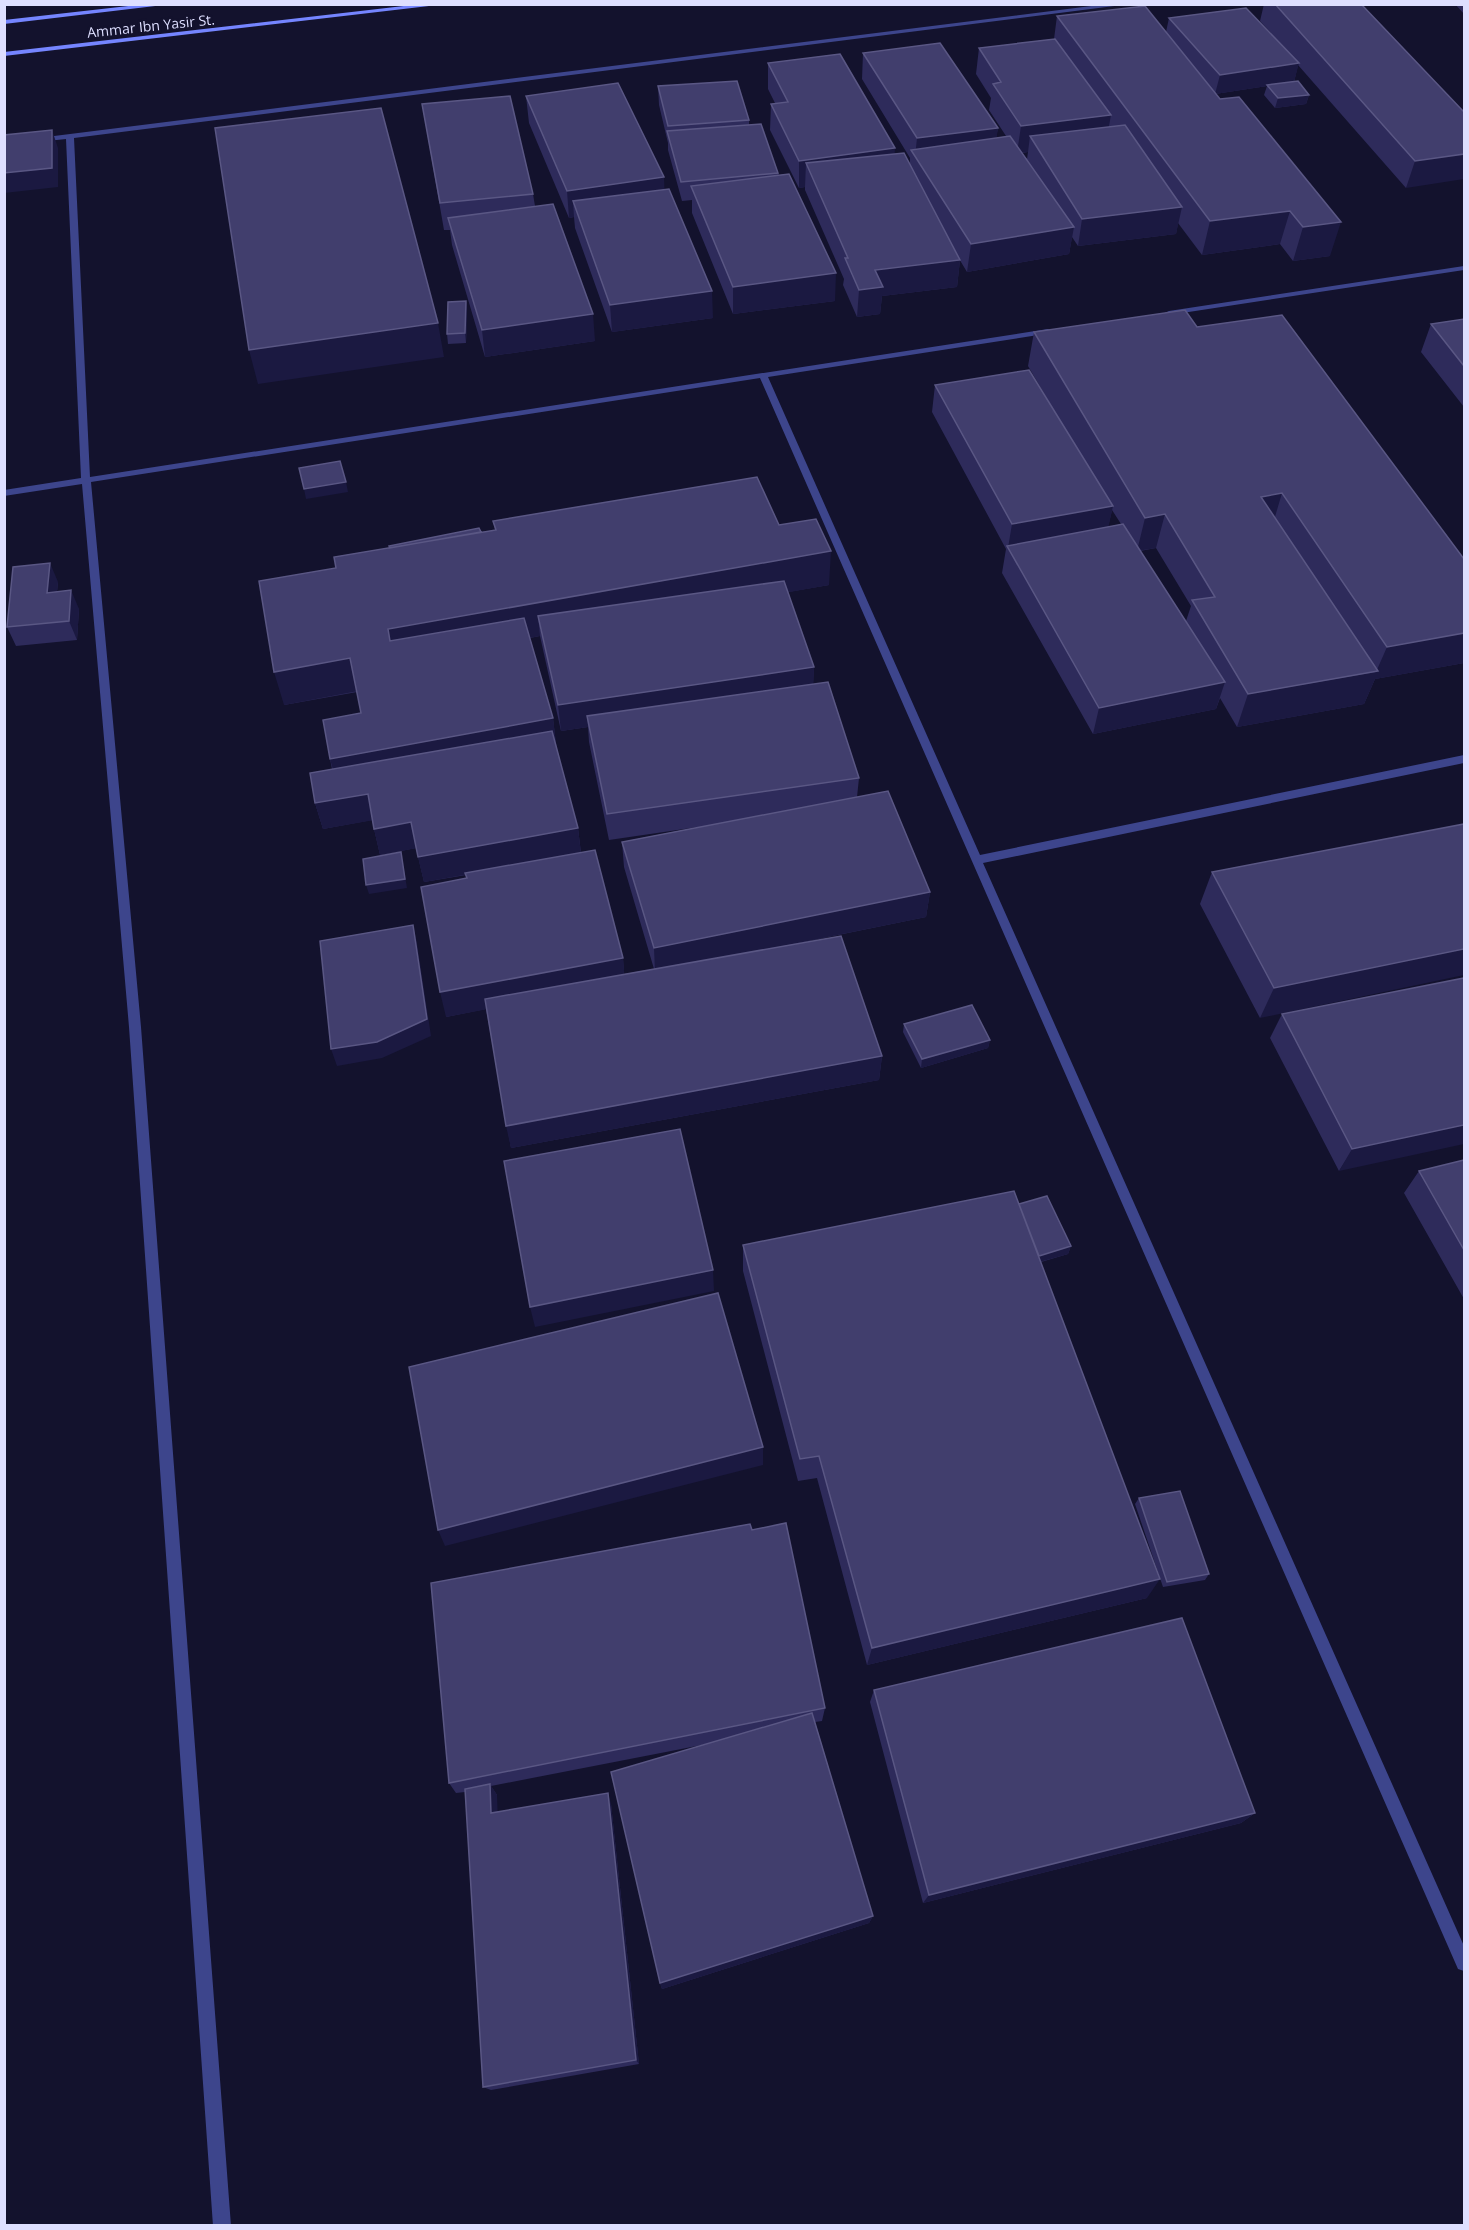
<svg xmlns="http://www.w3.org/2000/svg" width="1469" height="2230" viewBox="0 0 1469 2230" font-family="'Open Sans',sans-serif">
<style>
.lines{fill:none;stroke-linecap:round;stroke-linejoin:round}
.street{fill:#3d458c;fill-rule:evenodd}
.secondary{fill:#7585ff;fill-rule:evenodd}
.wall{fill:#2e2b5b;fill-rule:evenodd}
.shaded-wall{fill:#1b1941}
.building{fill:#413e6d;stroke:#5a5784;stroke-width:1.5}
.labels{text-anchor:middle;stroke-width:5;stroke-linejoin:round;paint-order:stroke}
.far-street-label{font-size:14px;fill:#dedfff;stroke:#13122d}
</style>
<rect width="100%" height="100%" fill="#13122d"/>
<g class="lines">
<path class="street" d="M 1107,4 L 1130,4 L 74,138 L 90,477 L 1048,329 L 1052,331 L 1051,333 L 768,377 L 980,855 L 1464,755 L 1464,763 L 983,863 L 1464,1946 L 1464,1971 L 1458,1969 L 760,378 L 91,482 L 141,1027 L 231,2226 L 213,2226 L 129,1027 L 82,484 L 4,496 L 4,490 L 81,478 L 66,139 L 38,142 L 34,140 L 38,138 Z
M 1464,266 L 1464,270 L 1169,315 L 1165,313 L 1169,311 Z"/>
<path class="secondary" d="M 146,4 L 172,4 L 4,24 L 4,20 Z
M 421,4 L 446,4 L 4,56 L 4,52 Z"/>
</g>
<path class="wall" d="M 1264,4 L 1361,4 L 1464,112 L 1406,188 L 1298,65 L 1294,82 L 1309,95 L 1306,104 L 1275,108 L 1264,95 L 1267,86 L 1215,94 L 1330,256 L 1293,261 L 1280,244 L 1202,255 L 1178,223 L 1176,234 L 1078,246 L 1072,237 L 1069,254 L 967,272 L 958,257 L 960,260 L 957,287 L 882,296 L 880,314 L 857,317 L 843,285 L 844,279 L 805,190 L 805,187 L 799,188 L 770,130 L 771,104 L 775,103 L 768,89 L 768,63 L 895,154 L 910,163 L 910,158 L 862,79 L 863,53 L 998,128 L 996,138 L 1006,136 L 989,110 L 991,98 L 976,74 L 979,48 L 1054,39 L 1057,16 L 1166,32 L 1169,18 L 1278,41 L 1260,21 ZM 1028,152 L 1027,159 L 1022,153 Z
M 1455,4 L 1464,4 L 1464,14 Z
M 658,86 L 749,120 L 749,125 L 778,173 L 835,301 L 733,314 L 692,213 L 692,200 L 682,201 L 668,150 L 668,143 L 659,105 Z
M 526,96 L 664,189 L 713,318 L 612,332 L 575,228 L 574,217 L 569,218 L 529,123 Z
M 422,104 L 533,194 L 535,206 L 595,341 L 485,357 L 452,245 L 450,230 L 444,230 Z
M 466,301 L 467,311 L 466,343 L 448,344 L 447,334 Z
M 1464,319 L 1464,407 L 1421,352 L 1431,324 Z
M 1197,327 L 1464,559 L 1464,663 L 1375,679 L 1364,704 L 1237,727 L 1220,698 L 1216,709 L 1093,734 L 1002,573 L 1006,549 L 932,412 L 935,385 L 1059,419 L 1028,366 L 1034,332 ZM 1112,510 L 1121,524 L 1108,527 ZM 1156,548 L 1191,606 L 1186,621 L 1140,551 Z
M 493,521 L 779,525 L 829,585 L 788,592 L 814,667 L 813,684 L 859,778 L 857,797 L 930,892 L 926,917 L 794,944 L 882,1056 L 879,1080 L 511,1148 L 486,1009 L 446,1017 L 467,878 L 466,875 L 424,882 L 416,848 L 380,855 L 372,820 L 323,829 L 315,803 L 332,769 L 330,759 L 361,713 L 357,692 L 284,705 L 336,568 L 481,532 L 495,530 ZM 540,636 L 561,731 L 588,727 L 589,742 L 609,840 L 698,827 L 622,842 L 624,867 L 654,969 L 624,974 L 623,958 L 581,853 L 578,828 L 556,745 L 553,718 L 530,638 Z
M 58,582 L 57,592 L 79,609 L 77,640 L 16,646 L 7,627 Z
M 1464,824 L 1260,1018 L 1200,904 L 1212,872 Z
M 1464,978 L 1339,1171 L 1270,1038 L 1282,1014 Z
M 904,1024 L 990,1040 L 988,1048 L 921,1068 L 903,1032 Z
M 1464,1160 L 1464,1299 L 1404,1193 L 1419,1171 Z
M 1019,1204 L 1071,1246 L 1068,1254 L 1041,1262 L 1147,1598 L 867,1665 L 817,1478 L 798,1481 L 743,1271 L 743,1245 Z
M 1139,1498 L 1209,1574 L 1205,1580 L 1163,1587 L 1135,1504 Z
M 874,1690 L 1255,1813 L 1241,1823 L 923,1903 L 870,1702 Z
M 825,1708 L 822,1721 L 815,1722 L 873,1916 L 869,1923 L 662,1989 L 660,1983 L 707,1744 L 491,1786 L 497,1795 L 497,1812 L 611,1804 L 639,2064 L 491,2090 L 483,2087 L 465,1792 L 456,1793 L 449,1783 Z"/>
<path class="shaded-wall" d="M 1299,63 L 1294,82 L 1215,94 L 1220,75 Z
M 1309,95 L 1306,104 L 1275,108 L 1278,98 Z
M 1111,115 L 1106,142 L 1030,136 L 1028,152 L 1017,153 L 1021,126 Z
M 998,128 L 994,154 L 915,157 L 917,138 Z
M 52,130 L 58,148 L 58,187 L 4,193 L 4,173 Z
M 895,148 L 893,175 L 806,163 L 805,187 L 799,188 L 799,161 Z
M 1464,154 L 1464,179 L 1406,188 L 1415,161 Z
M 664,177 L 665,204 L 573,201 L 574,217 L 569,218 L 567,191 Z
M 1182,207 L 1176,234 L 1078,246 L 1082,219 Z
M 1290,211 L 1280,244 L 1202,255 L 1210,221 Z
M 1341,222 L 1330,256 L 1293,261 L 1303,227 Z
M 1074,227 L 1069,254 L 967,272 L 971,244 Z
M 960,260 L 957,287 L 882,296 L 880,314 L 857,317 L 859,290 L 875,270 Z
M 836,273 L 835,301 L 733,314 L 733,287 Z
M 712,291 L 713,318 L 612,332 L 610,305 Z
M 466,301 L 467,311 L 466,343 L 465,333 Z
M 593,314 L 595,341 L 485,357 L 482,330 Z
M 438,323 L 444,357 L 258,384 L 249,350 Z
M 346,482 L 348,492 L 306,499 L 304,489 Z
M 1282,493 L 1272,527 L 1261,497 Z
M 1113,506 L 1107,534 L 1008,548 L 1012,524 Z
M 1165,514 L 1156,548 L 1137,551 L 1145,518 Z
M 831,551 L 829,585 L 542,636 L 538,616 L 540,636 L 395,662 L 388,629 Z
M 50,563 L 58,582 L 55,612 L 47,593 Z
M 71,590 L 79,609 L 77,640 L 69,621 Z
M 1464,633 L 1464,663 L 1375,679 L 1364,704 L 1237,727 L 1248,694 L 1376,672 L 1387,647 Z
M 350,658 L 358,691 L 284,705 L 274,672 Z
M 814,667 L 813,694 L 587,716 L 588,727 L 561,731 L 558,705 Z
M 1225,682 L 1216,709 L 1093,734 L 1099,708 Z
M 553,718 L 557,750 L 339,791 L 330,759 Z
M 368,794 L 374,820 L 323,829 L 315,803 Z
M 411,822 L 417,848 L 380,855 L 374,829 Z
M 578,828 L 581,854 L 424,882 L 418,857 Z
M 401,852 L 407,888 L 369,894 L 366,885 Z
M 930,892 L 926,917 L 655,972 L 654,948 Z
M 413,925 L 417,943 L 431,1036 L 382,1058 L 337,1066 L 331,1049 Z
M 1464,949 L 1464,975 L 1260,1018 L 1274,988 Z
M 623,958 L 625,983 L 446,1017 L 440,992 Z
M 990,1040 L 988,1048 L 921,1068 L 922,1059 Z
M 882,1056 L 879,1080 L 511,1148 L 506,1126 Z
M 1464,1125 L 1464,1144 L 1339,1171 L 1352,1149 Z
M 1071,1246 L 1068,1254 L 1036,1263 L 1038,1256 Z
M 713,1270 L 714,1291 L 535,1327 L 530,1307 Z
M 763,1447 L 763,1465 L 445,1546 L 438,1530 Z
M 1160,1579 L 1147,1598 L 867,1665 L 872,1648 Z
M 490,1784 L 497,1795 L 498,1823 L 491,1813 Z
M 608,1793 L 611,1804 L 639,2064 L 636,2060 Z
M 1255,1813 L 1241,1823 L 923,1903 L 929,1895 Z
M 873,1916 L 869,1923 L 662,1989 L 660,1983 Z"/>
<path class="building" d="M 1275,4 L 1361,4 L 1464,112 L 1464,154 L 1415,161 Z
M 1145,6 L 1220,99 L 1239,97 L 1341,222 L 1303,227 L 1290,211 L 1210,221 L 1057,16 Z
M 1246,8 L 1299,63 L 1220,75 L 1169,18 Z
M 1055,39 L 1111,115 L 1021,126 L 993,84 L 1001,82 L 979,48 Z
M 940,43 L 998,128 L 917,138 L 863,53 Z
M 840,54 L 895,148 L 799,161 L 771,104 L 788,102 L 768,63 Z
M 737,81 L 749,120 L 668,126 L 658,86 Z
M 1298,81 L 1309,95 L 1278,98 L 1267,85 Z
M 618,83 L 664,177 L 567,191 L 526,96 Z
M 510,96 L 533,194 L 440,203 L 422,104 Z
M 381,108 L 438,323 L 249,350 L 215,128 Z
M 761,124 L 778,173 L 681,182 L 667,131 Z
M 1125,125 L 1182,207 L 1082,219 L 1030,136 Z
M 52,130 L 52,168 L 4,173 L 4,135 Z
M 1010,136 L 1074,227 L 971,244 L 911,150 Z
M 904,153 L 960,260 L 875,270 L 883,287 L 859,290 L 845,258 L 848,258 L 806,163 Z
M 789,174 L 836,273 L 733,287 L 691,186 Z
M 669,189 L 712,291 L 610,305 L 573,201 Z
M 553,204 L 593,314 L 482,330 L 448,218 Z
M 466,301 L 465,333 L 447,334 L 448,302 Z
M 1185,310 L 1197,327 L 1282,315 L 1464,559 L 1464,633 L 1387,647 L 1282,493 L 1261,497 L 1378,671 L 1248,694 L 1192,600 L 1215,597 L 1165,514 L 1145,518 L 1034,332 Z
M 1464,319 L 1464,366 L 1431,324 Z
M 1029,370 L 1113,506 L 1012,524 L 935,385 Z
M 340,461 L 346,482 L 304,489 L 299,468 Z
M 757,477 L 779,525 L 816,519 L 831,551 L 388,629 L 390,641 L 524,618 L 553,718 L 330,759 L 323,720 L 361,713 L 350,658 L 274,672 L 259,581 L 336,568 L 334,557 L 496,530 L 493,521 Z
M 1123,524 L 1225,682 L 1099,708 L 1007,546 Z
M 479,528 L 481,532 L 390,548 L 389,546 Z
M 50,563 L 47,593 L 71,590 L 69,621 L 7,627 L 13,567 Z
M 784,581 L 814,667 L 558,705 L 538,616 Z
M 828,682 L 859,778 L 607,814 L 587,716 Z
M 552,731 L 578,828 L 418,857 L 411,822 L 374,829 L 368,794 L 315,803 L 310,773 Z
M 888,791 L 930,892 L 654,948 L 622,842 Z
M 1464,824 L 1464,949 L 1274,988 L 1212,872 Z
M 595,850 L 623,958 L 440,992 L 421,887 L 467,878 L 465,873 Z
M 401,852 L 405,879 L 366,885 L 363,859 Z
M 413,925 L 427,1019 L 377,1042 L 331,1049 L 320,941 Z
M 841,936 L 882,1056 L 506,1126 L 485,999 Z
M 1464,978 L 1464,1125 L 1352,1149 L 1282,1014 Z
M 972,1005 L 990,1040 L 922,1059 L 904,1024 Z
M 680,1129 L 713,1270 L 530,1307 L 504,1161 Z
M 1464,1160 L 1464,1250 L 1419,1171 Z
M 1014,1191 L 1160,1579 L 872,1648 L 819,1456 L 800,1459 L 743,1245 Z
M 1047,1196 L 1071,1246 L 1039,1256 L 1019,1204 Z
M 718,1293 L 763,1447 L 438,1530 L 409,1367 Z
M 1180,1491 L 1209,1574 L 1167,1582 L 1139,1498 Z
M 786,1523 L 825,1708 L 449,1783 L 431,1583 L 750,1524 L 752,1530 Z
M 1182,1618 L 1255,1813 L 929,1895 L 874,1690 Z
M 812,1713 L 873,1916 L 660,1983 L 611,1772 Z
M 490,1784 L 491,1813 L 608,1793 L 636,2060 L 483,2087 L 465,1789 Z"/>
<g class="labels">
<g class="far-street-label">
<text transform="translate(151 26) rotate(-6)" y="5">Ammar Ibn Yasir St.</text>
</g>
</g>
<rect width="1469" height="2230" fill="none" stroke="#dedfff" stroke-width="12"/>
</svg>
